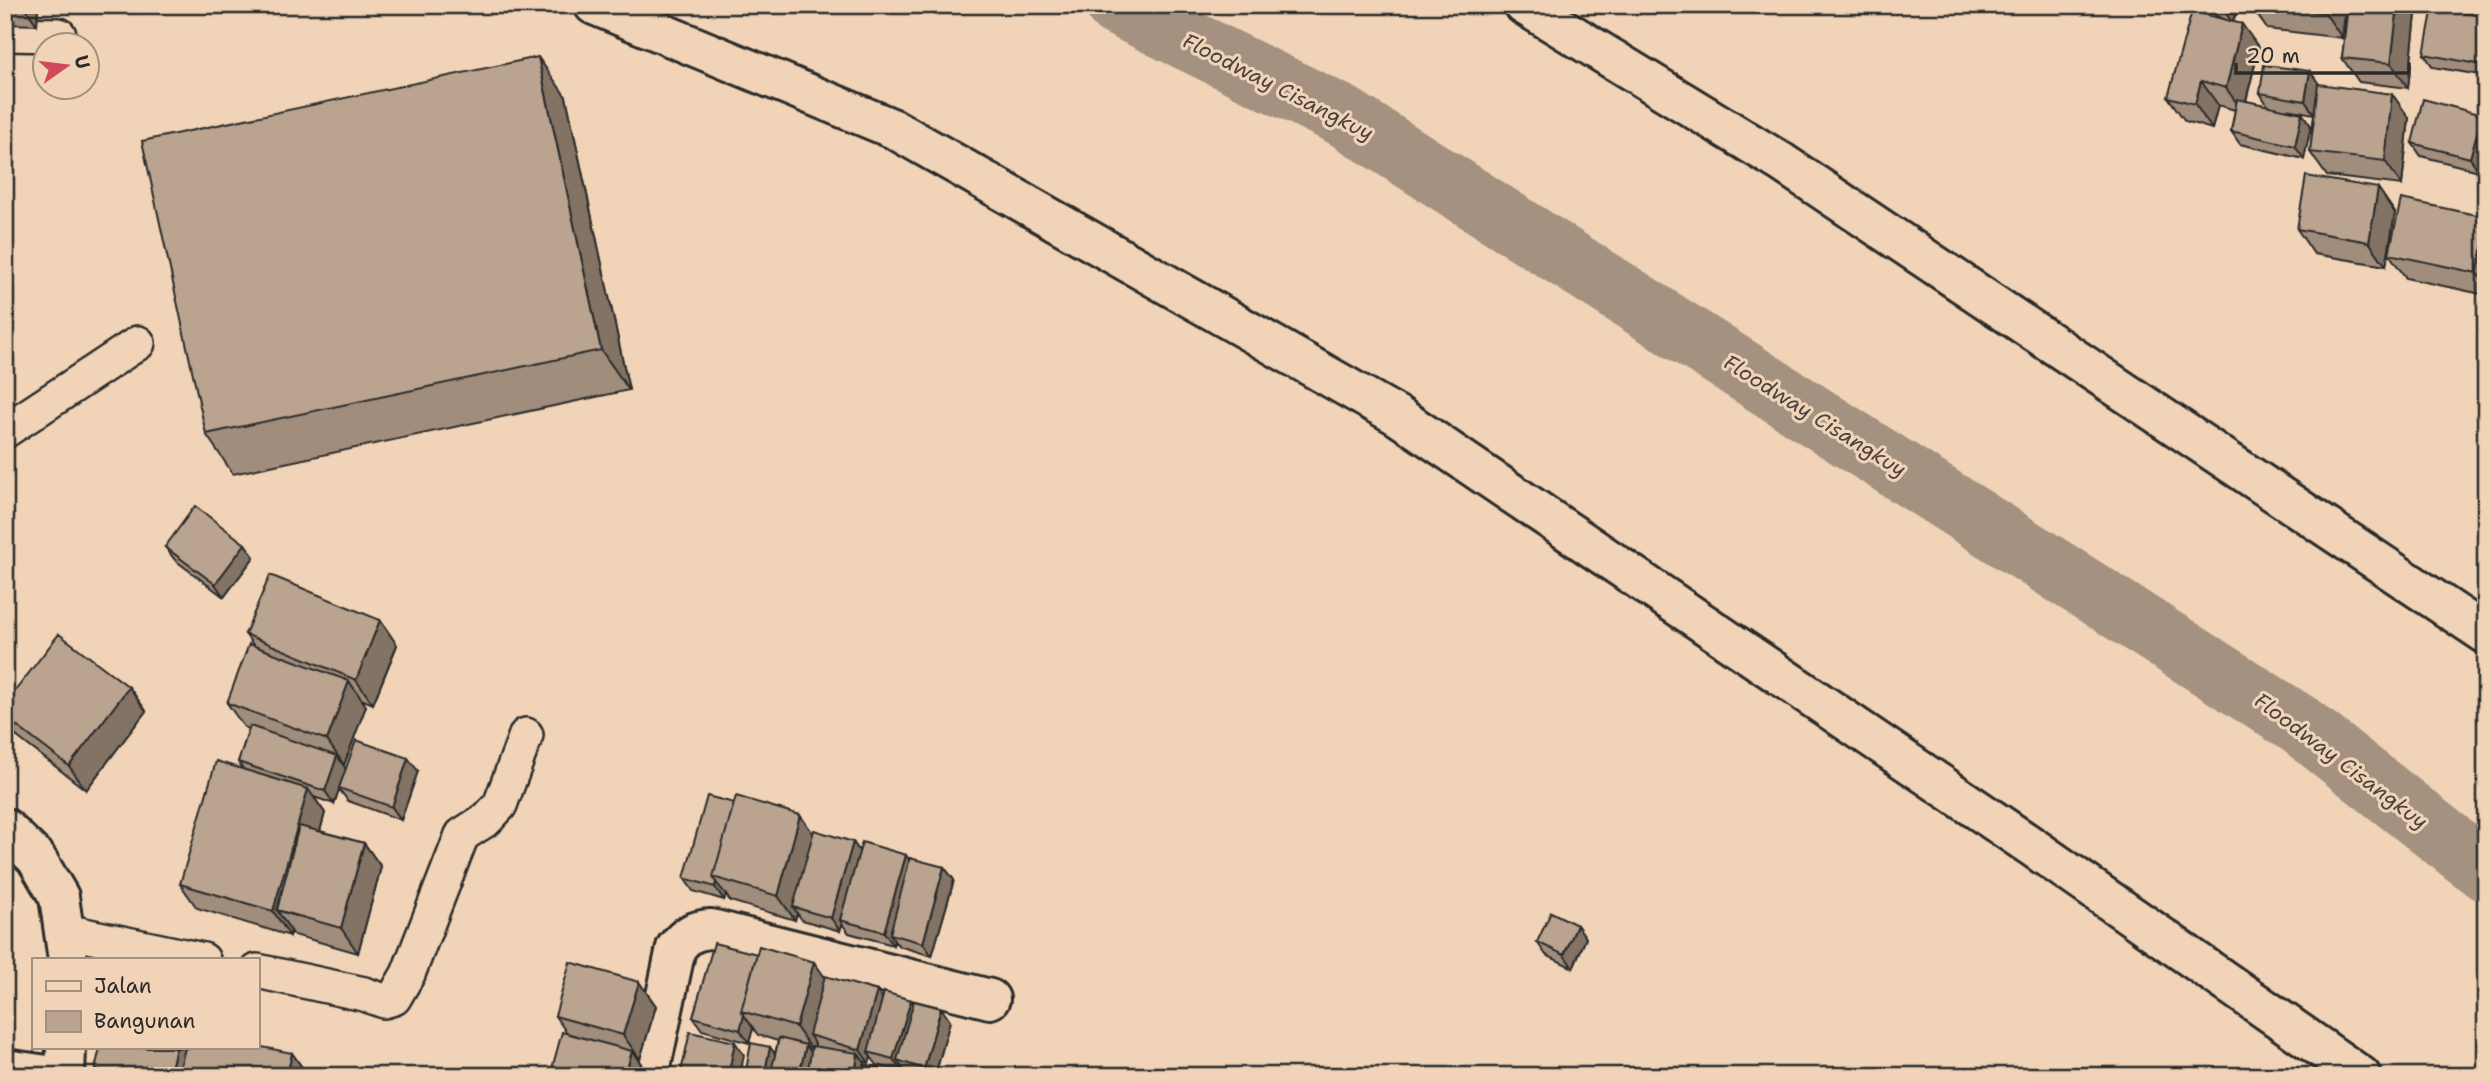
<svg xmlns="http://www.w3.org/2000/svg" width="2491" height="1081" viewBox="0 0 2491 1081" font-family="'Shantell Sans',sans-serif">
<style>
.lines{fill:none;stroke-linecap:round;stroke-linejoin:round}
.canal{stroke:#a49180;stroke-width:61}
.lane-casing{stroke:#2b2b2b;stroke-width:38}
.street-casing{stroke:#2b2b2b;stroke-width:44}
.secondary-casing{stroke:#2b2b2b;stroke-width:44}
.lane{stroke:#f1d4b7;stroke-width:33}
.street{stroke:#f1d4b7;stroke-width:38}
.secondary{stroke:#f1d4b7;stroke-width:38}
.wall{fill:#a08d7c;stroke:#2b2b2b;stroke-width:2;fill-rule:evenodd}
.shaded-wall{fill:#827365;stroke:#2b2b2b;stroke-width:2}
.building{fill:#baa490;stroke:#2b2b2b;stroke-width:2}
.labels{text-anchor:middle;stroke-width:6;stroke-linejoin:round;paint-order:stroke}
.water-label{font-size:21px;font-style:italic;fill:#494440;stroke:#f1d4b7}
</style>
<rect width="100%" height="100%" fill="#f1d4b7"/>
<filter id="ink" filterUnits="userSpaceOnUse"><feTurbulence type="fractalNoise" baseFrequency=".0143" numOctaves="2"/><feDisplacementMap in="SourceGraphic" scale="14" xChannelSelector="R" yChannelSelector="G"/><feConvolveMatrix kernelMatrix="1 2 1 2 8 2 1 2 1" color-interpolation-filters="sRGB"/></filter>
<g filter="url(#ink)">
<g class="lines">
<path class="canal" d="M 1116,5 L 1343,116 L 2300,725 L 2486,871"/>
<g class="lane-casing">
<path id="lane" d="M 5,34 L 59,35
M 5,431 L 138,343
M 65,931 L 203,960
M 257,971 L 364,994 L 384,1001 L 394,998 L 408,974 L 462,835 L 487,819 L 500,805 L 526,735"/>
</g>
<g class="street-casing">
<path id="street" d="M 594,5 L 894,129 L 1398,416 L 2034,848 L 2361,1076
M 1524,5 L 1781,162 L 2486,634
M 5,1069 L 54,1076
M 649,1076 L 676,948 C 686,935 694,930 711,929 L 990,999"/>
</g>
<g class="secondary-casing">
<path id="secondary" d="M 5,828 L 36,858 L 59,897 L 68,960
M 65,1076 L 66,1048"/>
</g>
<use href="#lane" class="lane"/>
<use href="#street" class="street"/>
<use href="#secondary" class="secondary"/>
</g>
<path class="wall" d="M 5,5 L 38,5 L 37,25 L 5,24 Z
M 2195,5 L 2240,5 L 2233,21 L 2259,48 L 2246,101 L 2268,106 L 2260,93 L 2319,85 L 2392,94 L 2409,118 L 2402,185 L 2327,176 L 2310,152 L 2314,114 L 2287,109 L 2302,113 L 2311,126 L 2304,159 L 2240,144 L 2231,131 L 2235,110 L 2218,105 L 2212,129 L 2185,121 L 2168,97 L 2226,20 Z
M 2251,5 L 2346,5 L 2342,38 L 2267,29 Z
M 2348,5 L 2417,5 L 2408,88 L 2359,82 L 2342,58 Z
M 2486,17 L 2486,76 L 2433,67 L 2424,54 Z
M 566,97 L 629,390 L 233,474 L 206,434 Z
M 2482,115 L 2486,121 L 2486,147 L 2479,171 L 2421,156 L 2412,143 Z
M 2378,188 L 2395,213 L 2386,266 L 2314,254 L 2297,229 Z
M 2486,217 L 2486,295 L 2406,278 L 2389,254 Z
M 245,544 L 254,557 L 224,597 L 175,560 L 165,547 Z
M 380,620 L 397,645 L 373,704 L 361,699 L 366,706 L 344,765 L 342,764 L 346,769 L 418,771 L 401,820 L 348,801 L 339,789 L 334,804 L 314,797 L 325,813 L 320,831 L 364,843 L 381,867 L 358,953 L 294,935 L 291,931 L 290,936 L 197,908 L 180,884 L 243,769 L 238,762 L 249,729 L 244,727 L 227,703 L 254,646 L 245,634 Z
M 129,687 L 146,711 L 86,790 L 16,736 L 5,721 L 5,704 Z
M 813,833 L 853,842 L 859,851 L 944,867 L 954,880 L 932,956 L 899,946 L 894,941 L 893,945 L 849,933 L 842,924 L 840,931 L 802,920 L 797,913 L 795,920 L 730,901 L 726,895 L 724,900 L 693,891 L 684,878 Z
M 1577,925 L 1586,938 L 1573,968 L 1546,955 L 1537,942 Z
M 825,977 L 877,991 L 883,999 L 914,1003 L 950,1021 L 935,1076 L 914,1076 L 906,1073 L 903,1069 L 902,1072 L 898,1071 L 901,1076 L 745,1076 L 770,1047 L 775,1054 L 778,1041 L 758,1035 L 753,1028 L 749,1043 L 702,1030 L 693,1017 ZM 871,1057 L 877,1065 L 888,1068 L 866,1065 L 863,1061 L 869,1063 Z
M 639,982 L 656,1006 L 640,1059 L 638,1059 L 641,1064 L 567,1033 L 555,1016 Z
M 292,1053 L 308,1076 L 100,1076 L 95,1069 Z"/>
<path class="shaded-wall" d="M 23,5 L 38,5 L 37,25 Z
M 2220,5 L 2240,5 L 2232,22 Z
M 2326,5 L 2346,5 L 2342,38 L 2325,13 Z
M 2398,5 L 2417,5 L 2408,88 L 2391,63 Z
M 2242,24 L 2259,48 L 2243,112 L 2226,88 Z
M 2486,48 L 2486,69 L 2483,65 Z
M 538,57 L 566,97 L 629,390 L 601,350 Z
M 2310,71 L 2319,84 L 2314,114 L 2305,101 Z
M 2201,81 L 2218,105 L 2212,129 L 2195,104 Z
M 2392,94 L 2409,118 L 2402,185 L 2385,161 Z
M 2302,113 L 2311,126 L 2304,159 L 2295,146 Z
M 2482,115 L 2486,121 L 2486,147 L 2479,171 L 2470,158 Z
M 2378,188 L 2395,213 L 2386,266 L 2369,242 Z
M 2486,233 L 2486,285 L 2477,273 Z
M 245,544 L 254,557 L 224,597 L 215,584 Z
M 380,620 L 397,645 L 373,704 L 356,680 Z
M 349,681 L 366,706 L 344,765 L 327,740 Z
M 129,687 L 146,711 L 86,790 L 69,766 Z
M 337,756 L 346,769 L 334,804 L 325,791 Z
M 408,758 L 418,771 L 401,820 L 392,807 Z
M 308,789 L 325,813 L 296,916 L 277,910 L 291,931 L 290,936 L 273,911 Z
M 800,815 L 817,839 L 793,907 L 797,913 L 795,920 L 778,896 Z
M 853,842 L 862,855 L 840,920 L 842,924 L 840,931 L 831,918 Z
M 364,843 L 381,867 L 358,953 L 341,928 Z
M 906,855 L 915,868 L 890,934 L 894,941 L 893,945 L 884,932 Z
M 944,867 L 954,880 L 932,956 L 923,943 Z
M 716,882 L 726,895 L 724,900 L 715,887 Z
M 1577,925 L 1586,938 L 1573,968 L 1564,955 Z
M 814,962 L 831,986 L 809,1035 L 815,1044 L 813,1051 L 796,1027 Z
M 639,982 L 656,1006 L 640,1059 L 623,1035 Z
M 877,991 L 886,1004 L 868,1052 L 871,1057 L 869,1063 L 860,1050 Z
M 911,1000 L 920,1012 L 897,1060 L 903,1069 L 902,1072 L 893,1059 Z
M 941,1008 L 950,1021 L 935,1076 L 929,1076 L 924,1069 Z
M 744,1015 L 753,1028 L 749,1043 L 740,1030 Z
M 735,1042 L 744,1055 L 740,1076 L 728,1076 Z
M 806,1045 L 815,1058 L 811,1076 L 799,1076 Z
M 770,1047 L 779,1060 L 776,1076 L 764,1076 Z
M 176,1048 L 188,1048 L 192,1076 L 169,1076 Z
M 632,1051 L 641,1064 L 638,1076 L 625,1076 Z
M 292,1053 L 308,1076 L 287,1076 Z
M 858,1053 L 867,1066 L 866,1076 L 855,1076 Z"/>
<path class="building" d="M 2259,5 L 2326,5 L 2325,13 Z
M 2348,5 L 2398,5 L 2391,63 L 2342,58 Z
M 2433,7 L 2486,17 L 2486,48 L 2483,65 L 2424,54 Z
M 2192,11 L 2242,24 L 2226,88 L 2201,81 L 2195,104 L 2168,97 Z
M 538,57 L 601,350 L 206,434 L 142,141 Z
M 2264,65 L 2310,71 L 2305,101 L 2260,93 Z
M 2318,84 L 2392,94 L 2385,161 L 2310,152 Z
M 2237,99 L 2302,113 L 2295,146 L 2231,131 Z
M 2423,99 L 2482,115 L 2470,158 L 2412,143 Z
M 2306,176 L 2378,188 L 2369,242 L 2297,229 Z
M 2401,199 L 2486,217 L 2486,233 L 2477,273 L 2389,254 Z
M 195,506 L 245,544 L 215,584 L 165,547 Z
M 270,575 L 380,620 L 356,680 L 245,634 Z
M 59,634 L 129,687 L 69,766 L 5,717 L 5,704 Z
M 249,644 L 349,681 L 327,740 L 227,703 Z
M 250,726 L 337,756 L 325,791 L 238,762 Z
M 356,740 L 408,758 L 392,807 L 339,788 Z
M 216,761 L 308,789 L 273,911 L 180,884 Z
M 707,796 L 734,803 L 713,877 L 716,882 L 715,887 L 684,878 Z
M 736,796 L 800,815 L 778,896 L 713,877 Z
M 299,826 L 364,843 L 341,928 L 277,910 Z
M 814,830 L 853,842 L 831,918 L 793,907 Z
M 862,842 L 906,855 L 884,932 L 840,920 Z
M 910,858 L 944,867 L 923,943 L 890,934 Z
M 1551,912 L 1577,925 L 1564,955 L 1537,942 Z
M 714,943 L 757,954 L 741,1011 L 744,1015 L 740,1030 L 693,1017 Z
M 759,946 L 814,962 L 796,1027 L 741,1011 Z
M 570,962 L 639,982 L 623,1035 L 555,1016 Z
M 825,976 L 877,991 L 860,1050 L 809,1035 Z
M 884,992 L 911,1000 L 893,1059 L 868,1052 Z
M 914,1001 L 941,1008 L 924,1069 L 897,1060 Z
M 562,1032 L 632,1051 L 625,1076 L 550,1076 Z
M 690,1032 L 735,1042 L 728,1076 L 680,1076 Z
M 779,1038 L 806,1045 L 799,1076 L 770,1076 Z
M 751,1043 L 770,1047 L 764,1076 L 745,1076 Z
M 257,1046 L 292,1053 L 287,1076 L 178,1076 L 185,1048 L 257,1048 Z
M 812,1046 L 858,1053 L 855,1076 L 807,1076 Z
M 100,1048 L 176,1048 L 169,1076 L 123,1076 L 95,1069 Z
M 864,1065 L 897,1069 L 896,1076 L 862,1076 Z"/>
</g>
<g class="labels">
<g class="water-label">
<text transform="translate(1278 87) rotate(27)" y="7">Floodway Cisangkuy</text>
<text transform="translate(1815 416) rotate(32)" y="7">Floodway Cisangkuy</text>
<text transform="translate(2341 761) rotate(37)" y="7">Floodway Cisangkuy</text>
</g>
</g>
<rect width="2491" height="1081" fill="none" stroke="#f1d4b7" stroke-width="28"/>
<rect x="14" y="14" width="2463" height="1053" fill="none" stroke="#2b2b2b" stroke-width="2.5" filter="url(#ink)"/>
<rect x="32" y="958" width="228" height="91" fill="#f1d4b7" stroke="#a2907f" stroke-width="2"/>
<rect x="46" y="981" width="35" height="10" fill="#f1d4b7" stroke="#a2907f" stroke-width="2"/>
<text x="94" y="993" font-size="21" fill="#2b2b2b">Jalan</text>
<rect x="46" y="1011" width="35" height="21" fill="#baa490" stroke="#a2907f" stroke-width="2"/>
<text x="94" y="1028" font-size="21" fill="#2b2b2b">Bangunan</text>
<g transform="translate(66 66) rotate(76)"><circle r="33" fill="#f1d4b7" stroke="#a2907f" stroke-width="2"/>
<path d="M0-5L12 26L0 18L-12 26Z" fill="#d1495b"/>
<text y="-10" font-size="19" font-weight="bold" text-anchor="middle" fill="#2b2b2b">U</text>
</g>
<path d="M2236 63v10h173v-10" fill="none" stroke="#2b2b2b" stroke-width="3.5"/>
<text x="2246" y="63" font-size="21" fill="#2b2b2b" stroke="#f1d4b7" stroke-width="5" paint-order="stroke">20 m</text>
</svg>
